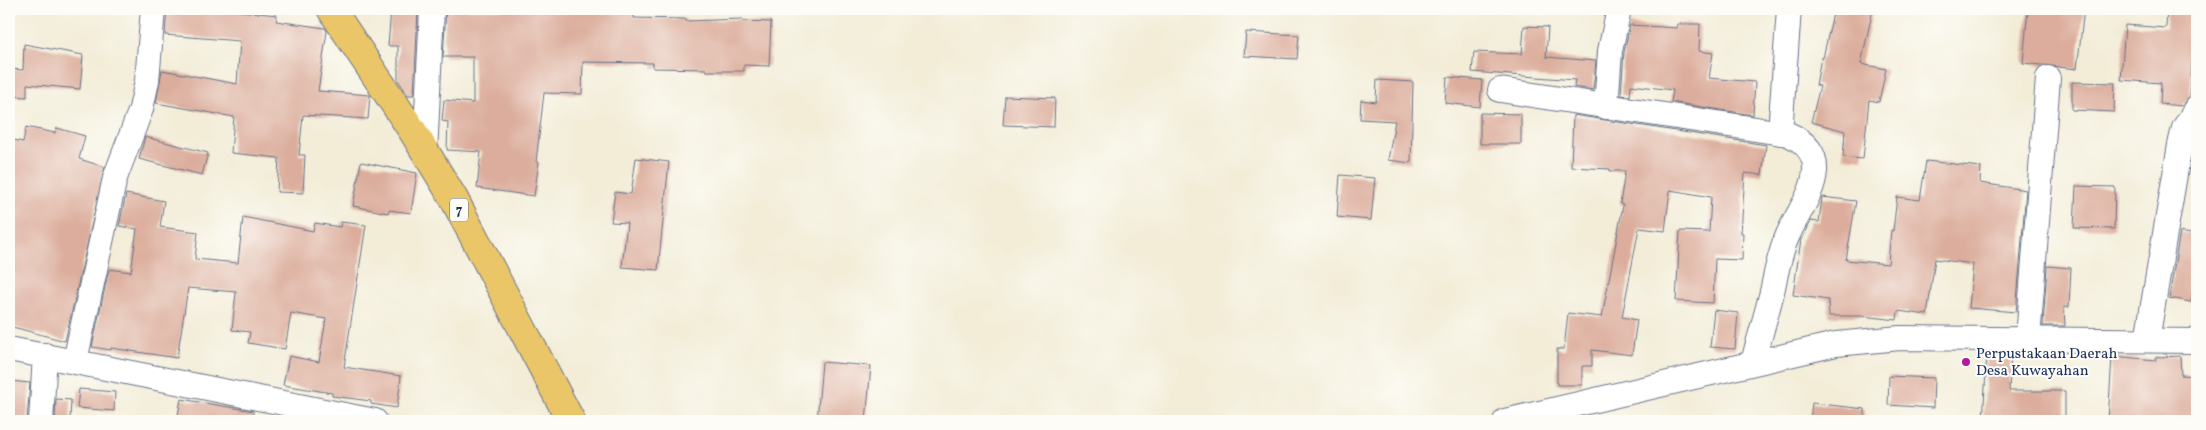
<svg xmlns="http://www.w3.org/2000/svg" width="2206" height="430" viewBox="0 0 2206 430" font-family="Vollkorn,serif">
<style>
.building{fill:#dcad9c}
.lines{fill:none;stroke-linecap:round;stroke-linejoin:round}
.minor-casing{stroke:#677289;stroke-width:26}
.trunk-casing{stroke:#677289;stroke-width:30}
.minor{stroke:#fff;stroke-width:24}
.trunk{stroke:#ebc669;stroke-width:28}
.poi-dot{fill:#b5179e;stroke:#fdfcf7;stroke-width:2}
.labels{text-anchor:middle;stroke-width:4;stroke-linejoin:round;paint-order:stroke}
.shield{fill:#fdfcf7;stroke:#5f6c8c;stroke-width:1}
.shield-label{font-size:14px;font-weight:bold;fill:#1b2f5e}
.poi-label{font-size:15px;fill:#1b2f5e;stroke:#fdfcf7;text-anchor:start}
</style>
<rect width="100%" height="100%" fill="#fdfcf7"/>
<filter id="ink" filterUnits="userSpaceOnUse"><feTurbulence type="fractalNoise" baseFrequency=".02" numOctaves="2"/><feDisplacementMap in="SourceGraphic" scale="10" xChannelSelector="R" yChannelSelector="G"/><feConvolveMatrix kernelMatrix="1 2 1 2 8 2 1 2 1" color-interpolation-filters="sRGB"/></filter>
<filter id="wash" filterUnits="userSpaceOnUse"><feTurbulence type="fractalNoise" baseFrequency=".0096" numOctaves="4" result="noise"/><feDisplacementMap in="SourceGraphic" scale="20" xChannelSelector="R" yChannelSelector="G"/><feGaussianBlur stdDeviation="1.12" result="paint"/><feColorMatrix in="noise" values="0 0 0 0 0 0 0 0 0 0 0 0 0 0 0 0 0 1.4 0 .05"/><feComposite in="paint" operator="in"/></filter>
<g filter="url(#wash)">
<rect width="100%" height="100%" fill="#f3edd8"/>
<g id="blocks">
<path class="building" d="M 167,9 L 230,9 L 230,10 L 277,15 L 276,21 L 325,28 L 327,31 L 318,91 L 370,95 L 368,119 L 303,115 L 299,155 L 305,155 L 303,193 L 277,192 L 279,158 L 231,153 L 234,117 L 156,103 L 162,70 L 237,84 L 240,41 L 165,35 Z
M 391,9 L 418,9 L 414,95 L 408,95 L 398,80 L 398,46 L 388,46 Z
M 446,9 L 634,10 L 634,18 L 686,19 L 686,21 L 743,19 L 743,21 L 771,22 L 769,66 L 744,65 L 744,71 L 706,71 L 706,69 L 653,68 L 653,63 L 583,62 L 582,94 L 544,93 L 536,162 L 539,162 L 534,196 L 477,188 L 481,152 L 447,150 L 448,122 L 442,121 L 444,100 L 473,103 L 473,57 L 443,57 Z
M 1834,9 L 1873,9 L 1861,64 L 1886,69 L 1879,102 L 1869,100 L 1863,159 L 1843,157 L 1845,131 L 1811,122 L 1820,86 L 1816,85 L 1821,58 L 1823,58 Z
M 2028,9 L 2084,9 L 2077,69 L 2023,63 Z
M 2167,9 L 2197,9 L 2197,49 L 2193,49 L 2190,97 L 2182,106 L 2160,104 L 2161,83 L 2121,80 L 2125,25 L 2166,28 Z
M 1678,24 L 1700,24 L 1699,51 L 1713,53 L 1709,78 L 1755,82 L 1753,115 L 1671,102 L 1673,90 L 1631,85 L 1630,96 L 1621,95 L 1624,52 L 1630,25 L 1677,28 Z
M 1524,26 L 1548,27 L 1546,57 L 1596,61 L 1593,90 L 1574,87 L 1575,80 L 1472,72 L 1474,52 L 1522,54 Z
M 1246,32 L 1299,35 L 1297,59 L 1244,56 Z
M 24,44 L 83,55 L 80,89 L 27,84 L 27,97 L 9,96 L 9,69 L 23,70 Z
M 1447,77 L 1482,80 L 1480,107 L 1445,103 Z
M 1377,80 L 1413,82 L 1411,163 L 1388,160 L 1395,121 L 1360,119 L 1361,100 L 1376,102 Z
M 2072,82 L 2115,83 L 2114,112 L 2072,110 Z
M 1005,96 L 1055,98 L 1054,127 L 1003,125 Z
M 1480,113 L 1521,114 L 1521,144 L 1480,144 Z
M 1573,115 L 1766,145 L 1762,175 L 1745,173 L 1741,233 L 1743,233 L 1742,260 L 1715,259 L 1713,303 L 1676,301 L 1680,231 L 1709,232 L 1711,197 L 1670,190 L 1665,231 L 1639,228 L 1622,317 L 1637,320 L 1632,355 L 1592,350 L 1592,366 L 1582,366 L 1582,385 L 1557,385 L 1557,349 L 1564,349 L 1568,313 L 1602,317 L 1623,205 L 1620,204 L 1625,171 L 1610,171 L 1610,169 L 1571,167 Z
M 26,127 L 55,133 L 57,128 L 85,136 L 79,159 L 105,167 L 65,341 L 9,326 L 9,139 L 23,142 Z
M 145,137 L 208,153 L 202,175 L 139,159 Z
M 636,158 L 669,162 L 658,270 L 622,267 L 627,223 L 611,222 L 615,192 L 631,194 Z
M 1926,161 L 1981,167 L 1980,183 L 2026,190 L 2016,312 L 1969,308 L 1973,264 L 1935,259 L 1927,315 L 1898,311 L 1897,320 L 1861,316 L 1829,316 L 1828,300 L 1793,295 L 1801,239 L 1803,238 L 1811,221 L 1819,222 L 1822,197 L 1856,201 L 1846,260 L 1888,264 L 1891,230 L 1893,231 L 1897,197 L 1920,200 Z
M 361,162 L 417,173 L 411,213 L 389,210 L 388,213 L 353,206 Z
M 1340,175 L 1375,178 L 1371,220 L 1337,217 Z
M 2076,186 L 2115,187 L 2114,229 L 2074,228 Z
M 126,194 L 164,201 L 160,227 L 198,232 L 195,259 L 238,263 L 243,217 L 313,231 L 315,223 L 340,227 L 341,222 L 366,225 L 344,367 L 401,376 L 397,408 L 371,404 L 371,401 L 332,396 L 332,393 L 283,385 L 289,356 L 319,362 L 326,319 L 291,313 L 285,349 L 248,343 L 250,332 L 232,330 L 236,292 L 188,288 L 177,358 L 111,348 L 111,350 L 92,347 L 109,269 L 131,272 L 137,229 L 119,226 Z
M 2180,232 L 2197,235 L 2197,264 L 2191,302 L 2169,298 Z
M 2047,266 L 2071,268 L 2069,307 L 2064,307 L 2065,326 L 2043,326 Z
M 1714,310 L 1738,313 L 1735,349 L 1710,347 Z
M 1987,353 L 2011,353 L 2009,391 L 2065,391 L 2065,421 L 1983,421 Z
M 2112,356 L 2156,360 L 2156,357 L 2180,356 L 2181,375 L 2197,376 L 2197,421 L 2108,421 Z
M 822,362 L 871,366 L 866,421 L 817,421 Z
M 1889,376 L 1934,378 L 1933,408 L 1888,405 Z
M 9,381 L 30,383 L 27,421 L 9,421 Z
M 79,389 L 115,392 L 114,411 L 77,408 Z
M 56,399 L 71,400 L 70,421 L 55,421 Z
M 181,399 L 253,411 L 253,421 L 177,421 Z
M 1812,403 L 1865,409 L 1865,421 L 1810,421 Z"/>
</g>
</g>
<g filter="url(#ink)">
<use href="#blocks" fill-opacity="0" stroke="#677289" stroke-width="1"/>
<g class="lines">
<g class="minor-casing">
<path id="minor" d="M 1500,90 L 1788,134 C 1804,141 1816,152 1815,171 C 1813,195 1796,215 1787,237 C 1779,255 1776,274 1772,292 C 1766,316 1759,339 1753,362
M 1606,107 L 1610,51 L 1619,9
M 1780,133 L 1789,9
M 425,153 L 432,9
M 2028,339 L 2048,78
M 2147,340 L 2180,145 L 2184,128 L 2197,108
M 9,349 L 375,421
M 75,361 L 115,178 L 141,109 L 147,81 L 153,9
M 41,421 L 45,355
M 1505,421 L 1836,344 L 1900,338 L 2197,341"/>
</g>
<g class="trunk-casing">
<path id="trunk" d="M 331,9 L 412,130 L 454,199 L 571,421"/>
</g>
<use href="#minor" class="minor"/>
<use href="#trunk" class="trunk"/>
</g>
</g>
<circle class="poi-dot" cx="1966" cy="362" r="5"/>
<g class="labels">
<rect class="shield" x="450" y="198.5" width="18" height="23" rx="4"/>
<g class="shield-label">
<text x="459" y="215">7</text>
</g>
<g class="poi-label">
<text x="1976" y="358">Perpustakaan Daerah<tspan x="1976" dy="17">Desa Kuwayahan</tspan></text>
</g>
</g>
<rect width="2206" height="430" fill="none" stroke="#fdfcf7" stroke-width="30"/>
</svg>
